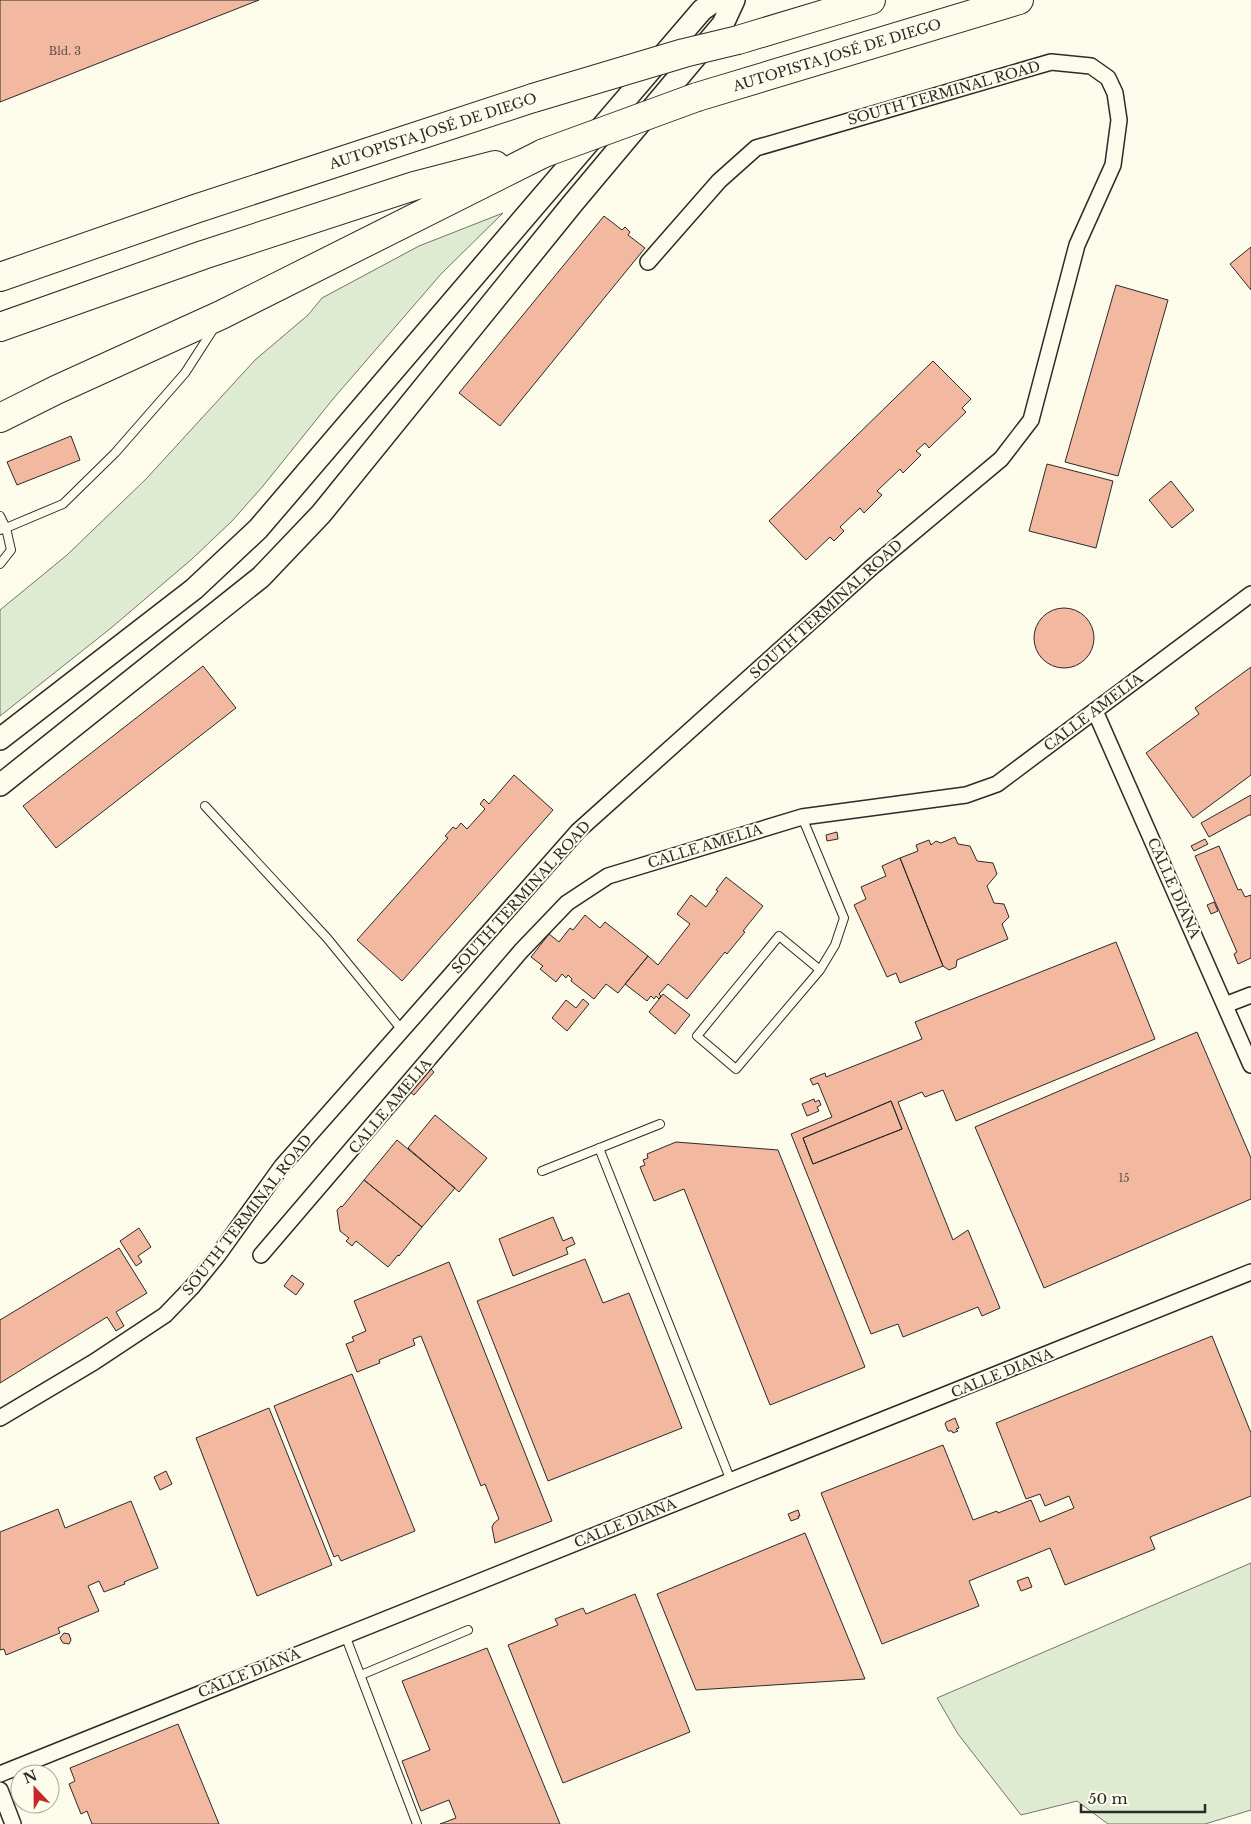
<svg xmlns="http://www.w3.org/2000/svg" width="1251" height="1824" viewBox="0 0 1251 1824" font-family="'Libre Baskerville',serif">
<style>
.green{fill:#deebd1;stroke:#74746e}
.building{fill:#f2b8a0;stroke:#2b2b2b;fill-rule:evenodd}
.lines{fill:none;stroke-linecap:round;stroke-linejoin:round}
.lane-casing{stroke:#2b2b2b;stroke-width:10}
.street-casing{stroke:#2b2b2b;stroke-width:18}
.secondary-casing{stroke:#2b2b2b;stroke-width:24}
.highway-casing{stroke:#2b2b2b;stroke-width:30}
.lane{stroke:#fdfbea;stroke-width:8}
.street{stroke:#fdfbea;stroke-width:15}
.secondary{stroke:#fdfbea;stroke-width:21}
.highway{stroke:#fdfbea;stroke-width:28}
.highway-bridge-casing{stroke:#2b2b2b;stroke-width:30;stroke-linecap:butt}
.highway-bridge{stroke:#fdfbea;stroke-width:28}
.labels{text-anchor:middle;stroke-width:4;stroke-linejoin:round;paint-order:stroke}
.number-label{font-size:11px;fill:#5d4e48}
.street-label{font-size:14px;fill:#2b2b2b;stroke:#fdfbea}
</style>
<rect width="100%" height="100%" fill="#fdfbea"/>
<path class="green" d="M 503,213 L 441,274 L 333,399 L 263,486 L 232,521 L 192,559 L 111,628 L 0,716 L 0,610 L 67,555 L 146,479 L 255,360 L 308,315 L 322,298 L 419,246 Z
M 1251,1563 L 1251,1810 L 1205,1824 L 1108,1824 L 1077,1801 L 1021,1815 L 958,1734 L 937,1698 Z"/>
<path class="building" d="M 0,0 L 259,0 L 0,102 Z
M 604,216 L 622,230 L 625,227 L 630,232 L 628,235 L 645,248 L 500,426 L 459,393 Z
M 1251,247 L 1251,290 L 1230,264 Z
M 1116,285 L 1168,300 L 1118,476 L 1065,462 Z
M 933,361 L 971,399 L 962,408 L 966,412 L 929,448 L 925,443 L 916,451 L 921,455 L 903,473 L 900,469 L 877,491 L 882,495 L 864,513 L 860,508 L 840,527 L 844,531 L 834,541 L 830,537 L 806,560 L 769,521 Z
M 71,436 L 80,460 L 17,485 L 7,462 Z
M 1047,464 L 1113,481 L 1096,548 L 1029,531 Z
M 1171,481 L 1194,510 L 1172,528 L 1149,500 Z
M1034 638a30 30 0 1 1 60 0a30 30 0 1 1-60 0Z
M 203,666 L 236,708 L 56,848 L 23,806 Z
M 1251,667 L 1251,775 L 1193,818 L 1146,753 L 1199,714 L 1195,708 Z
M 514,775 L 553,810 L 402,981 L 357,940 L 448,838 L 445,836 L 453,827 L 456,829 L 461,823 L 467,829 L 485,809 L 480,804 L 484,799 L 489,804 Z
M 1251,795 L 1251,815 L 1249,815 L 1209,837 L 1201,823 Z
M 837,832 L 838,839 L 827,841 L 826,835 Z
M 955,837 L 958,844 L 970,846 L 977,861 L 993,863 L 997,874 L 987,886 L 994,903 L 1004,904 L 1009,917 L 1002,924 L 1008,939 L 957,960 L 956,967 L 949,970 L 943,966 L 900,858 L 918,851 L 916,845 L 929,840 L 931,845 L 936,841 L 941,843 Z
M 1205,839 L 1208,844 L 1194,851 L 1191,846 Z
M 1219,846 L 1238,890 L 1241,889 L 1245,897 L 1251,895 L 1251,958 L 1238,964 L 1234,954 L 1237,952 L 1195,856 Z
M 900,858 L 943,966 L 900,983 L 896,973 L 887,977 L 854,905 L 866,899 L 861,887 L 886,876 L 882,866 Z
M 726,877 L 763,906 L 743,931 L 745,932 L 727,954 L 725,952 L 687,999 L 668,984 L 659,994 L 661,996 L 659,999 L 656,996 L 654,999 L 651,996 L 647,1001 L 625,984 L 648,956 L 658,965 L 690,924 L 677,914 L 691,895 L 706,907 L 718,891 L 716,890 Z
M 1214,902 L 1218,911 L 1211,914 L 1207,905 Z
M 585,915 L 600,928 L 605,922 L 648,956 L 618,993 L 606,984 L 594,999 L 571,981 L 572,979 L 568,975 L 566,978 L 562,974 L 556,982 L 540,969 L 543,966 L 531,957 L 549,934 L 559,942 L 570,928 L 573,930 Z
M 1116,942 L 1155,1039 L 956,1121 L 943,1090 L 925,1097 L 922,1092 L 898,1102 L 953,1240 L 968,1230 L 1000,1308 L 982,1316 L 978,1307 L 903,1337 L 898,1324 L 871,1334 L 791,1134 L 832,1117 L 818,1083 L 813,1085 L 810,1079 L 825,1073 L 826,1077 L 922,1039 L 915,1022 ZM 891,1101 L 902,1129 L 813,1164 L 803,1138 Z
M 663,994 L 690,1015 L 675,1034 L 649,1012 Z
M 583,999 L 589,1004 L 567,1031 L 552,1018 L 566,1000 L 576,1008 Z
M 1197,1032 L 1251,1158 L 1251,1199 L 1044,1288 L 975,1127 Z
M 429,1067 L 434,1072 L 414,1095 L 410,1092 Z
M 814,1099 L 815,1102 L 819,1100 L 821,1105 L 817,1107 L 819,1111 L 807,1116 L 802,1104 Z
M 891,1101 L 902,1129 L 813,1164 L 803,1138 Z
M 435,1115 L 487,1158 L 459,1192 L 408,1148 Z
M 397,1140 L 455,1188 L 422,1227 L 364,1180 Z
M 676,1142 L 778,1150 L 865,1367 L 770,1405 L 684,1189 L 654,1201 L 640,1167 L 645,1165 L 643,1160 L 648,1158 L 647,1154 Z
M 364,1180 L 422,1227 L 399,1256 L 398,1255 L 388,1267 L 356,1241 L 352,1246 L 346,1241 L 349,1238 L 340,1231 L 337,1210 L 341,1206 L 342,1207 Z
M 553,1217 L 563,1241 L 572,1237 L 575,1244 L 566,1248 L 568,1254 L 513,1276 L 499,1239 Z
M 139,1228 L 151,1247 L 138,1256 L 142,1262 L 136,1266 L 120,1241 Z
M 119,1248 L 147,1293 L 116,1312 L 124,1326 L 116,1331 L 107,1317 L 0,1383 L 0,1320 Z
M 585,1259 L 603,1303 L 629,1293 L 682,1428 L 548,1481 L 477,1301 Z
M 449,1262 L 552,1521 L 495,1543 L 492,1527 L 494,1523 L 499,1519 L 485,1484 L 481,1486 L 421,1336 L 413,1339 L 415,1345 L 379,1360 L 380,1363 L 357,1372 L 346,1344 L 354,1341 L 352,1337 L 366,1331 L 354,1301 Z
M 292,1275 L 304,1284 L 296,1295 L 284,1286 Z
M 1212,1336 L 1251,1433 L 1251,1496 L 1150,1537 L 1155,1549 L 1065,1585 L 1050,1548 L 969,1581 L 979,1606 L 882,1644 L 821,1493 L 943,1445 L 973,1520 L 997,1511 L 998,1513 L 1031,1500 L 1040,1522 L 1074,1508 L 1069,1496 L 1045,1506 L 1040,1494 L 1026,1499 L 996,1423 Z
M 352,1374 L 415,1531 L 341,1561 L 338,1555 L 334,1557 L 274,1406 Z
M 269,1408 L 332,1565 L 257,1596 L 196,1438 Z
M 955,1418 L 959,1428 L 956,1429 L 958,1431 L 953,1433 L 952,1431 L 948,1431 L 945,1424 L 946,1422 Z
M 166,1471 L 172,1484 L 160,1490 L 154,1477 Z
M 131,1501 L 158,1568 L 124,1582 L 125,1584 L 104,1592 L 99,1581 L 88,1586 L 99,1611 L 58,1628 L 60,1633 L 6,1655 L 4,1649 L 0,1650 L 0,1532 L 58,1509 L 65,1528 Z
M 798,1510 L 800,1516 L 798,1516 L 799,1518 L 791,1521 L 788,1514 Z
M 805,1533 L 865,1679 L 696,1690 L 657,1594 Z
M 1028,1577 L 1032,1587 L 1021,1591 L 1017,1581 Z
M 635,1594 L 690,1732 L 563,1783 L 508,1645 L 558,1625 L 555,1619 L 583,1608 L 586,1614 Z
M 64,1633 L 69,1634 L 71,1640 L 69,1644 L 63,1643 L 60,1638 Z
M 487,1648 L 560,1824 L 440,1824 L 456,1818 L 449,1800 L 421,1811 L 402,1761 L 430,1750 L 402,1681 Z
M 178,1724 L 219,1824 L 92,1824 L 87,1811 L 81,1814 L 69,1784 L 75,1781 L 70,1768 Z"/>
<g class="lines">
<g class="lane-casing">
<path id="lane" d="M 0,516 L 6,528 L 63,504 L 115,453 L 185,373 L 214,328
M 0,530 L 6,528 L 11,550 L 0,564
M 205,806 L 327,938 L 402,1030
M 802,817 L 844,918 L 835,945 L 820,970 L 736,1069 L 697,1036 L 779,936 L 820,970
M 599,1148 L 731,1481
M 542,1171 L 660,1124
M 345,1635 L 417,1824
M 361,1675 L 468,1630"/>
</g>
<g class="street-casing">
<path id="street" d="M 1095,711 L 1251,1065
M 1225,1005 L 1251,995
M 261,1255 L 521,951 L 567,903 L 608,876 L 802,817 L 966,795 L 997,784 L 1251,594
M 0,1418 L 94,1362 L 165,1315 L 192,1287 L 218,1255 L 282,1166 L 578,831 L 872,567 L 1001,459 L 1031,420 L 1077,245 L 1113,165 L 1119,120 L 1115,93 L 1108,78 L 1091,66 L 1051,62 L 756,148 L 719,181 L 648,262
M 0,1774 L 1251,1272
M 0,1790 L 13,1824"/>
</g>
<g class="secondary-casing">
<path id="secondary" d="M 0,739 L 194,589 L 258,529 L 702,10 L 716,0
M 0,785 L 261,577 L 321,514 L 573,203 L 723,24 L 734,0"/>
</g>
<g class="highway-casing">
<path id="highway" d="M 738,40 L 871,0
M 697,97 L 1019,0
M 0,277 L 195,209 L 533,98
M 0,327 L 203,255 L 414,186 L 495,165
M 0,418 L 56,390 L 221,315 L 544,153"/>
</g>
<use href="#lane" class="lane"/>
<use href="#street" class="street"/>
<use href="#secondary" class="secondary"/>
<use href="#highway" class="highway"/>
<g class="highway-bridge-casing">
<path id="highway-bridge" d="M 533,98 L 684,53 L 738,40
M 544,153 L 697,97"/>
</g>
<use href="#highway-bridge" class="highway-bridge"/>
</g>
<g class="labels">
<g class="number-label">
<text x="65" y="55">Bld. 3</text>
<text x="1124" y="1182">15</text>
</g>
<g class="street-label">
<text transform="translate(837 55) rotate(-17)" y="5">AUTOPISTA JOSÉ DE DIEGO</text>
<text transform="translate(944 93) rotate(-16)" y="5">SOUTH TERMINAL ROAD</text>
<text transform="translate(433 131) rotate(-18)" y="5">AUTOPISTA JOSÉ DE DIEGO</text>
<text transform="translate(826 609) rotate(-42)" y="5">SOUTH TERMINAL ROAD</text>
<text transform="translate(1093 712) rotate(-37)" y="5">CALLE AMELIA</text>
<text transform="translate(705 846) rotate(-17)" y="5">CALLE AMELIA</text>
<text transform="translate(1174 888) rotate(66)" y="5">CALLE DIANA</text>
<text transform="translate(521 897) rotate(-48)" y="5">SOUTH TERMINAL ROAD</text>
<text transform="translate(390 1106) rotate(-50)" y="5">CALLE AMELIA</text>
<text transform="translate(247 1215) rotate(-52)" y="5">SOUTH TERMINAL ROAD</text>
<text transform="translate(1002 1373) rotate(-22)" y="5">CALLE DIANA</text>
<text transform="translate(625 1523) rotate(-22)" y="5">CALLE DIANA</text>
<text transform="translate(249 1673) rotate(-22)" y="5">CALLE DIANA</text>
</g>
</g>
<g transform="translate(35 1789) rotate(338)"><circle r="24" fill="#fdfbea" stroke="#a9a89e"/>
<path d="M0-4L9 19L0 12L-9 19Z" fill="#c62828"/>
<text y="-8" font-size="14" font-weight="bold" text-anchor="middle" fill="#2b2b2b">N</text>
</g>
<path d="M1081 1804v8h124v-8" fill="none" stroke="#2b2b2b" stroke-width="2.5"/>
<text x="1088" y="1804" font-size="15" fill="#2b2b2b" stroke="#fdfbea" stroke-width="4" paint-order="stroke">50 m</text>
</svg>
